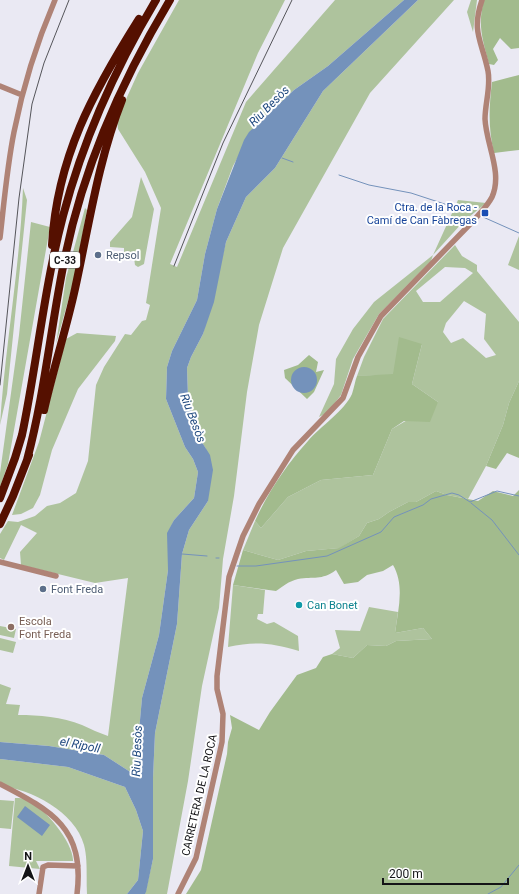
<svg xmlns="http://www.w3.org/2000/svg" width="519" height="894" viewBox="0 0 519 894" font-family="Roboto,sans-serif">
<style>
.green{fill:#aec39d;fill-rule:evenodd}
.forest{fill:#a2bb8d}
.water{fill:#7492bb}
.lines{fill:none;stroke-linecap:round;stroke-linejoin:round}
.stream{stroke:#7492bb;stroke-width:1}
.minor{stroke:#af8376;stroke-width:5.5}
.highway{stroke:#551000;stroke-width:8}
.rail{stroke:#55555a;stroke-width:1}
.transit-dot{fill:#1a4fb4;stroke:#fff;stroke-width:1.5}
.service-dot{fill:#5c6f8a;stroke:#fff;stroke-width:1.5}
.culture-dot{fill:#0f9aa8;stroke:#fff;stroke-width:1.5}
.education-dot{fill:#8d6e63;stroke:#fff;stroke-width:1.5}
.labels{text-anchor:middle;stroke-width:4;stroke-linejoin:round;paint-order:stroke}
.shield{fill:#fff;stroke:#5a5a5d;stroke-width:1}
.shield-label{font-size:10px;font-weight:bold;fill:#141417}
.transit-label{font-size:11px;fill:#164399;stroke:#fff;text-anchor:end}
.service-label{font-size:11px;fill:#4e5e75;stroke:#fff;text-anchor:start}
.culture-label{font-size:11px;fill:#0d838f;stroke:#fff;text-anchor:start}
.education-label{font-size:11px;fill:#785e54;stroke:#fff;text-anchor:start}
.street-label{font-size:11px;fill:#141417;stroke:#fff}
.water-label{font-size:12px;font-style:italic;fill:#224b80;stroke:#fff}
</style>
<rect width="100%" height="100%" fill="#eae9f3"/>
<path class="green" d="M 179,0 L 285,0 L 258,53 L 170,264 L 177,267 L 246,102 L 335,0 L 404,0 L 328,66 L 294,90 L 256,125 L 233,166 L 217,209 L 205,254 L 197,300 L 172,351 L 167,367 L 166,399 L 185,447 L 193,459 L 198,472 L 194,498 L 174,520 L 168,533 L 168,570 L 159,635 L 142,698 L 135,775 L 104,755 L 49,746 L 0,742 L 0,684 L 11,688 L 6,704 L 20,705 L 18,715 C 39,715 62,717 82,725 C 91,729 99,733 108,736 L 128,578 L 95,583 L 21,565 L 20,552 L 37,533 L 21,525 L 4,560 L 0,558 L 0,534 L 8,521 L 18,522 L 35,516 L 47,506 L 60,503 L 76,493 L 88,461 L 96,385 L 104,367 L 125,334 L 131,335 L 142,321 L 146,320 L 150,305 L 146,303 L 161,208 L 145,172 L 118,129 L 117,119 L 138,73 Z
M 418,0 L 454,0 L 370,93 L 283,248 L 259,325 L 247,392 L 234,496 L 223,559 L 219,608 L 202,686 L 188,781 L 167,894 L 145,894 L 153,859 L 153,778 L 155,733 L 177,624 L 182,554 L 189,530 L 208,501 L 206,449 L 198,436 L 188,397 L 187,368 L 191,357 L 203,334 L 226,242 L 246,197 L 275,168 L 323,91 Z
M 471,0 L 477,0 L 473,32 L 467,12 Z
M 141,177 L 154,209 L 144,264 L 138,267 L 135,265 L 134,258 L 130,255 L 124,254 L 124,248 L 110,247 L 110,242 L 132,217 Z
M 23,188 L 27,200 L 7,394 L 0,425 C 5,346 20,267 23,188 Z
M 458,200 L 486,203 L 463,222 L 433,255 L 431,261 L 379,314 L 353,359 L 341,395 L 327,413 L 319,417 L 334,384 L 336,359 L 353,329 L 374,302 L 433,255 Z
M 85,208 L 87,210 L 75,276 L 56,344 L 66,278 Z
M 31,222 L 50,227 L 8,464 L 0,487 L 0,473 L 19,335 Z
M 519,236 L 519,270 L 508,265 Z
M 455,245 L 462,256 L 477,265 L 477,271 L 519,322 L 519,381 L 509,403 L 503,425 L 486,466 L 468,499 L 447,495 L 436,491 L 416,502 L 408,502 L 389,512 L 379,519 L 367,523 L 359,536 L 340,548 L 306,551 L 278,560 L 243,550 L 255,521 L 261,528 L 288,497 L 321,480 L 373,475 L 392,429 L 438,402 L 412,384 L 422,344 L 394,375 L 357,376 L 364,357 L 383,319 ZM 445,267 L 465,268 L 473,273 L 440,302 L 423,302 L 416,291 ZM 464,301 L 486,314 L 484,339 L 496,355 L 486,358 L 463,338 L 451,343 L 443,332 L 446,323 Z
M 77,333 L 116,336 L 115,341 L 78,389 L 52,450 L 40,495 L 33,508 L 21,514 L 12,515 L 39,442 L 66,339 Z
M 233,585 L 265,590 L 263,614 L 258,614 L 257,619 L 267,624 L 274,622 L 298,636 L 299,651 C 272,643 255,641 228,647 Z
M 369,607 L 398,612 L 395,633 L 423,628 L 432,639 L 396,641 L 386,646 L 367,645 L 353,658 L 332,654 L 340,648 L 335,630 L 360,631 Z
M 0,626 L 16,629 L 14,638 L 0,635 Z
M 0,638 L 16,642 L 13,653 L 0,650 Z
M 0,759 L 68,767 L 125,787 L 136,810 L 143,831 L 138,880 L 127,894 L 87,894 C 86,878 88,860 84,845 C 75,812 31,789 0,786 Z
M 15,798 C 19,798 24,798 27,800 C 45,807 74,844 73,861 L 36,861 L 40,869 L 9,866 Z
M 0,800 L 14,801 L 11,829 L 0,828 Z"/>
<path class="forest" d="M 484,0 L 519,0 L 519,48 L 511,49 L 500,38 L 493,49 L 498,60 L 494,65 L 489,64 C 483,41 477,25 484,0 Z
M 519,75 L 519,150 L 494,153 C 488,128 489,107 492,82 Z
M 399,337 L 422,344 L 412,384 L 438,402 L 430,422 L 404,421 L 392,429 L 373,475 L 321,480 L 288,497 L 261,528 L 255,521 C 268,492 287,464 308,441 C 320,427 345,410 352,394 C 354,388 355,381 357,376 L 393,374 Z
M 309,355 L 318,362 L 316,372 L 324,370 L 314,392 L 307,399 L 285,378 L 284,370 L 298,365 Z
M 519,381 L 519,458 L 507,453 L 496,469 L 486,466 L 503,425 L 509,403 Z
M 519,490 L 519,894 L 186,894 L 201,870 L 227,754 L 228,742 L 232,728 L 230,715 L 259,730 L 270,712 L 297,675 L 316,668 L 323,657 L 332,654 L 353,658 L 367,645 L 386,646 L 396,641 L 432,639 L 423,628 L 395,633 C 398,610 405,586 393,565 L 383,571 L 367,575 L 358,582 L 344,584 L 336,570 C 321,581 314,576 298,579 C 289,581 282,587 276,591 L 233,585 L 243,550 L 278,560 L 306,551 L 339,548 L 359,536 L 367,523 L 379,519 L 389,512 L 408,502 L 416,502 L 436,491 L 447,495 L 478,501 L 493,491 L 513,496 Z"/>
<path class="water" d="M 404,0 L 418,0 L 323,91 L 275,168 L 246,197 L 226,242 L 214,302 L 203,334 L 191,357 L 187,368 L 188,397 L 198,436 L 210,455 L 213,470 L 208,501 L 189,530 L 182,554 L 177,624 L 155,733 L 153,778 L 153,859 L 146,892 L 145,894 L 127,894 L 138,880 L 143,831 L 136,810 L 125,787 L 68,767 L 0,759 L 0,742 L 49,746 L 104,755 L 135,775 L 142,698 L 159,635 L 168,570 L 167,533 L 174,520 L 194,498 L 198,472 L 193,459 L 185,447 L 166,399 L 167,367 L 172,351 L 197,300 L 205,254 L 217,209 L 244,140 L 249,132 L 294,90 L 328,66 Z
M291 380a13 13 0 1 1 26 0a13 13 0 1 1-26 0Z
M 25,806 L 50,825 L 42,836 L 17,817 Z"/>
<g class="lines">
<path class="stream" d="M 282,158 L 293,162
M 339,175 L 369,185 L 411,193 L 472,213
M 483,217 L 519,233
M 471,503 L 492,520 L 519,555
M 182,554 L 207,556
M 216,558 L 219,558
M 237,566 L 256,566 L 327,556 L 381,532 L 394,517 L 423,505 L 431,499 L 452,493 L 459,495 L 470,502 L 497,491 L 519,496
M 488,894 L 501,887 L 519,865"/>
<path class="minor" d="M 0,86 L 22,95
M 0,238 C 4,203 7,167 14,132 C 23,86 37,42 55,0
M 0,562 L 56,576
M 0,784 C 52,811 85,828 77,894
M 39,894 L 43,867 L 48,865 L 78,866
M 178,894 L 196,858 L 222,742 L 223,714 L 217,689 L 217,676 L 229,577 L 243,536 L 259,504 L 293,450 L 343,398 L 358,357 L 381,316 L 475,219 C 481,212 488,205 492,197 C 503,173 486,144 485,119 C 485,103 491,87 488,71 C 482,41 471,32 482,0"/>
<path class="highway" d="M 52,245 C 57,157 93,92 139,19
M 44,410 C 53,370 66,330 75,289 C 89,225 98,161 122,100
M 27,460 C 45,393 51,324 65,257 C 84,165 122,80 170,0
M 0,498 L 15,458 L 22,435 C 37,363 44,288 63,216 C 83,140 116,67 156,0
M 0,524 L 13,496 L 29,455"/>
<path class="rail" d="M 174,266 L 223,143 L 292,0
M 0,385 L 19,198 L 32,104 L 44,63 L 69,0"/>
</g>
<rect class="transit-dot" x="481" y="209" width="8" height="8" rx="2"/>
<g class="service-dot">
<circle cx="98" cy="255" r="4"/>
<circle cx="43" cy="589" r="4"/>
</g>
<circle class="culture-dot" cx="299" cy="605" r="4"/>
<circle class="education-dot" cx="11" cy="627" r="4"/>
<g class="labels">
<rect class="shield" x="50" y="252" width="30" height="16" rx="3"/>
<g class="shield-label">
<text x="65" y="264">C-33</text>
</g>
<g class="transit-label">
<text x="477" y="211">Ctra. de la Roca -<tspan x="477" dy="13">Camí de Can Fàbregas</tspan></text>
</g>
<g class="service-label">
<text x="106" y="259">Repsol</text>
<text x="51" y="593">Font Freda</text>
</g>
<g class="culture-label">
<text x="307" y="609">Can Bonet</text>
</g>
<g class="education-label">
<text x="19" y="625">Escola<tspan x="19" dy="13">Font Freda</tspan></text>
</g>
<g class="street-label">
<text transform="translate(199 795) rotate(-77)" y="4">CARRETERA DE LA ROCA</text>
</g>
<g class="water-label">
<text transform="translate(269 106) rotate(-45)" y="4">Riu Besòs</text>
<text transform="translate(193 418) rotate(69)" y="4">Riu Besòs</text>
<text transform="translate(80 745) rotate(11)" y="4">el Ripoll</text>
<text transform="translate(137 751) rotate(-88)" y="4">Riu Besòs</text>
</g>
</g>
<g transform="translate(28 866)" stroke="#ffffff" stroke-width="3" paint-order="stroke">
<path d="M0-3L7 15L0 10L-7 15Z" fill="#141417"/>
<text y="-6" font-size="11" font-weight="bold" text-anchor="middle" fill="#141417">N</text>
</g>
<path d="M383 878v6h125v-6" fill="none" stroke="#141417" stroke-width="2"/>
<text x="389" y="878" font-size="12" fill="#141417" stroke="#ffffff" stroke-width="3" paint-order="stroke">200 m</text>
</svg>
